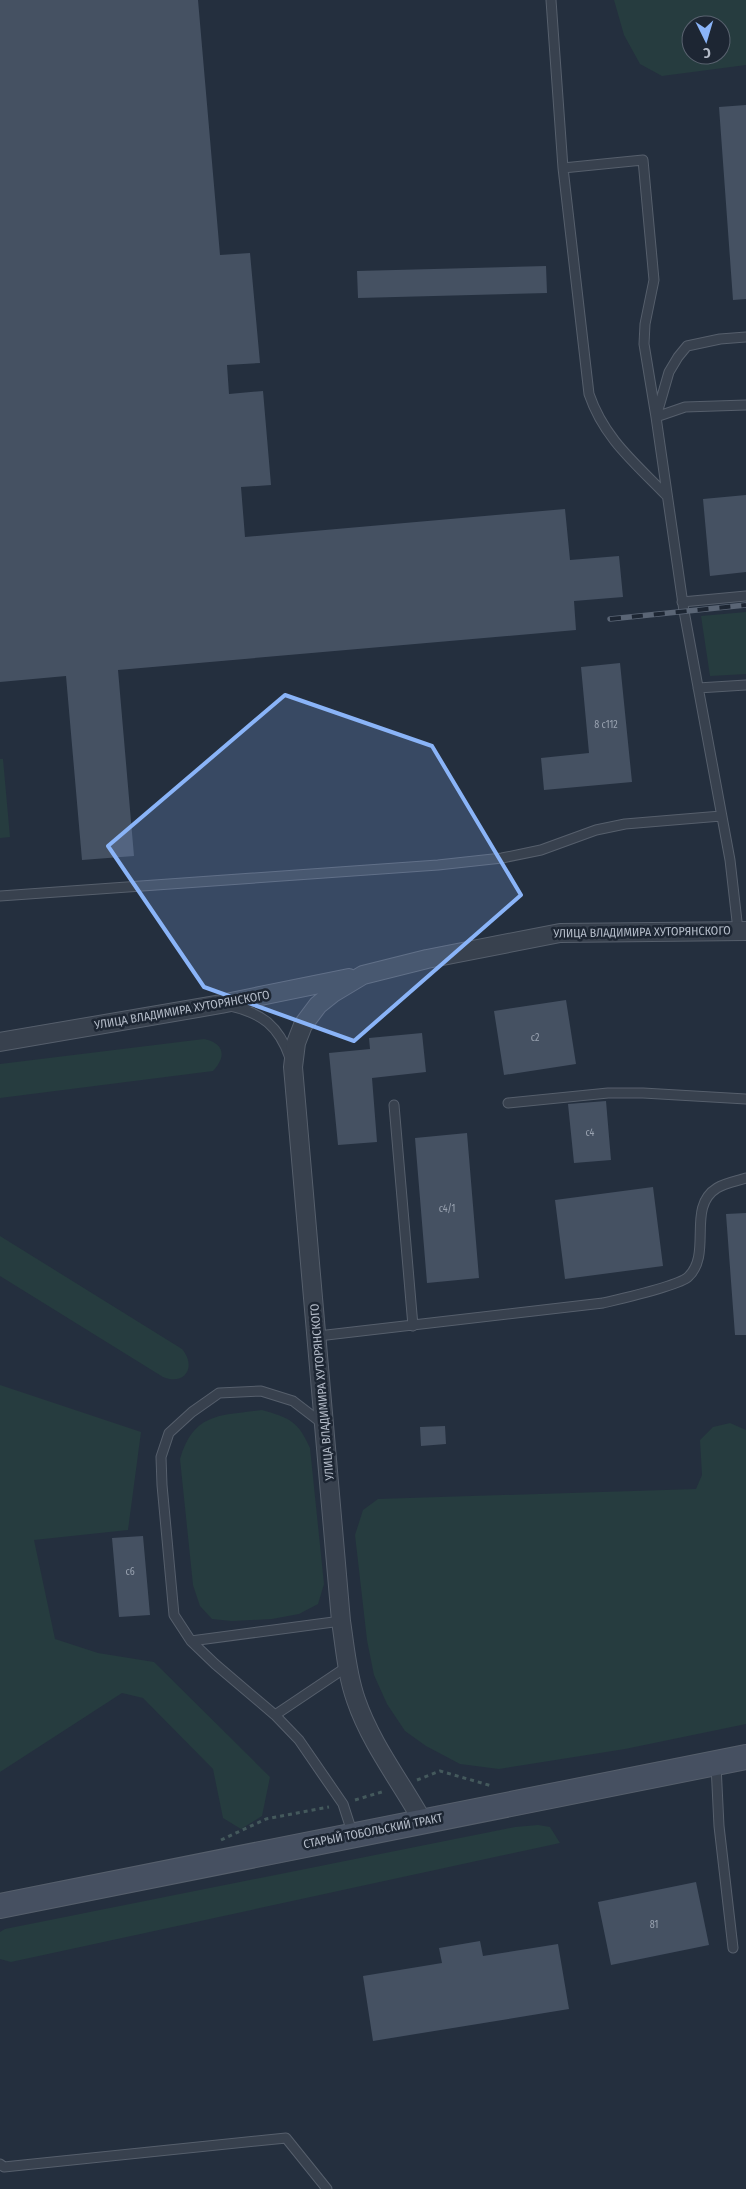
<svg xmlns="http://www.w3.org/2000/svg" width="746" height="2189" viewBox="0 0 746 2189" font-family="'Fira Sans Condensed',sans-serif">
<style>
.green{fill:#263c3f;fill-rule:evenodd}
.building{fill:#455162}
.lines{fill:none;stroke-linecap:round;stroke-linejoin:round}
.lane-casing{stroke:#565f6c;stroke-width:11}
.street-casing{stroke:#565f6c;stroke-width:20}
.secondary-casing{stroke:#565f6c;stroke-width:26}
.path{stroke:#44595c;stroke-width:3;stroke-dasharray:4 4;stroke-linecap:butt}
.lane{stroke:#38414e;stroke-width:9}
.street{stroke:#38414e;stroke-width:18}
.secondary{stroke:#465061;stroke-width:24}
.rail-casing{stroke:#5a6575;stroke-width:5.5}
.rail{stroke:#1d2633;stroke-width:4;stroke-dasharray:11;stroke-linecap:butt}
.marked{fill:#8ab4f8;fill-opacity:0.2;stroke:#8ab4f8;stroke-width:4;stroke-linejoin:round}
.labels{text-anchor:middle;stroke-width:5;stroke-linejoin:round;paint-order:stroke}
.number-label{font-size:10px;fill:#98a1af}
.street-label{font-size:12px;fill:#b4bcc9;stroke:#1d2633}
</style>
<rect width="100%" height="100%" fill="#242f3e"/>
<path class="green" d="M 614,0 L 746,0 L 746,65 L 662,76 L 640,64 L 624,35 ZM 691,25 L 721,25 L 721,55 L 691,55 Z
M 746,612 L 746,674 L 710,676 L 701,616 Z
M 0,759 L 3,759 L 10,837 L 0,838 Z
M 204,1039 C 224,1043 227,1056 213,1071 L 0,1098 L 0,1064 Z
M 0,1236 L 182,1349 C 197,1367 185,1386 163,1377 L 0,1276 Z
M 0,1385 L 141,1432 L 128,1530 L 34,1540 L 55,1639 L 98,1653 L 154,1662 L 270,1777 L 262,1816 L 241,1829 L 223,1818 L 213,1769 L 143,1698 L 122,1693 L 0,1772 Z
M 262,1410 C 290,1418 298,1421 310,1448 L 324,1584 L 318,1604 L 299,1614 L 272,1619 L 232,1621 L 212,1619 L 200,1606 L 193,1585 L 180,1459 C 194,1412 220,1416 262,1410 Z
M 730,1423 L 746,1430 L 746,1724 L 625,1749 L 499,1769 L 460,1764 L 426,1746 L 405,1731 L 387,1704 L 374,1675 L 367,1640 L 355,1535 L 363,1510 L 378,1499 L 696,1489 L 702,1475 L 700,1440 L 713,1427 Z
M 538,1825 L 550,1827 L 560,1843 L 11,1962 L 0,1959 L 0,1932 L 5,1929 L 515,1827 Z"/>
<path class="building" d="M 0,0 L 198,0 L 220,255 L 250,253 L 260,363 L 227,365 L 229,394 L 263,391 L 271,485 L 241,487 L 245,537 L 565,509 L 570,560 L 619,556 L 623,597 L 574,601 L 576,630 L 118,670 L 134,856 L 82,860 L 66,676 L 0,682 Z
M 746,105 L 746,299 L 733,300 L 719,107 Z
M 546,266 L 547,293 L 358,298 L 357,271 Z
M 746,495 L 746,572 L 710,576 L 703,499 Z
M 620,663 L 632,782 L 544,790 L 541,758 L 589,753 L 581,667 Z
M 566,1000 L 576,1064 L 504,1075 L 494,1011 Z
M 422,1033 L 426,1072 L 372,1078 L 377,1142 L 338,1145 L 329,1053 L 370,1049 L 369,1038 Z
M 606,1101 L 611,1160 L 574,1163 L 568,1104 Z
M 467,1133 L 479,1278 L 427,1283 L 415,1138 Z
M 653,1187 L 663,1266 L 565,1279 L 555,1200 Z
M 746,1213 L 746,1335 L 735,1335 L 726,1214 Z
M 445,1426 L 446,1444 L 421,1446 L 420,1427 Z
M 143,1536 L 150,1615 L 119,1617 L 112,1538 Z
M 696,1882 L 709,1945 L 611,1965 L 598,1902 Z
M 480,1941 L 483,1956 L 558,1944 L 569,2009 L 373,2041 L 363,1976 L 442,1963 L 439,1948 Z"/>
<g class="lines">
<g class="lane-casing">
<path id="lane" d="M 551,0 L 563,168 L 589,394 C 604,438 634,462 666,495
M 563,168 L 643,160 L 654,280 L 645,324 L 644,344 L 656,417 L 685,407 L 746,405
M 682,602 L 746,596
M 698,688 L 746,685
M 0,896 L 438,865 L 502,858 L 541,850 L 596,830 L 625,824 L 721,816
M 738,930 L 730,860 L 684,611 L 656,417 L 669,372 L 678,357 L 687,346 L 720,339 L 746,337
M 230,1006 C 262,1013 279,1026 290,1058
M 508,1103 L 608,1093 L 643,1093 L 746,1099
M 394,1105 L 413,1326
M 318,1336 L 603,1303 C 620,1299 678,1286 688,1277 C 713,1254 686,1207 717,1188 C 725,1183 737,1181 746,1178
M 323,1424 L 293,1401 L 261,1391 L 219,1393 L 192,1412 L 169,1433 L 161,1457 L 162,1485 L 174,1615 L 191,1641 L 215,1664 L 275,1715 L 299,1740 L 343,1804 L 353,1835
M 191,1641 L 341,1621
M 275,1715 L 348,1666
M 716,1765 L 719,1826 L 733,1948
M 0,2164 L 4,2167 L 286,2138 L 327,2189"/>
</g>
<g class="street-casing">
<path id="street" d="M 0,1042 L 221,1004 L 349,978
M 423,1822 C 401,1782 371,1744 356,1700 C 347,1675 345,1647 341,1621 L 293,1067 L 296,1043 L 303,1025 L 318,1005 L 333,993 L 363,975 L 427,959 L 560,933 L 746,931"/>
</g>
<g class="secondary-casing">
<path id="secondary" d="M 0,1906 L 746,1757"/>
</g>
<path class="path" d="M 417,1780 L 440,1771 L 492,1786
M 355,1800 L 385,1791
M 221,1840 L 266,1819 L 329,1807"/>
<use href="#lane" class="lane"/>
<use href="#street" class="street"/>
<use href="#secondary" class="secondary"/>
<g class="rail-casing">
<path id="rail" d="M 610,619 L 746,605"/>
</g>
<use href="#rail" class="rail"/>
</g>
<path class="marked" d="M 285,695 L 432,746 L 521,895 L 354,1041 L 204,987 L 108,846 Z"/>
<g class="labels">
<g class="number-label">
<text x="606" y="728">8 с112</text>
<text x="535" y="1041">с2</text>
<text x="590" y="1136">с4</text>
<text x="447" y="1212">с4/1</text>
<text x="130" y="1575">с6</text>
<text x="654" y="1928">81</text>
</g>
<g class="street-label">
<text transform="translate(642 932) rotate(-1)" y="4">УЛИЦА ВЛАДИМИРА ХУТОРЯНСКОГО</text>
<text transform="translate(182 1010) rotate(-10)" y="4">УЛИЦА ВЛАДИМИРА ХУТОРЯНСКОГО</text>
<text transform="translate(322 1392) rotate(-95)" y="4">УЛИЦА ВЛАДИМИРА ХУТОРЯНСКОГО</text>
<text transform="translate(373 1831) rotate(-11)" y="4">СТАРЫЙ ТОБОЛЬСКИЙ ТРАКТ</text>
</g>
</g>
<g transform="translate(706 40) rotate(175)"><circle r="24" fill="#1d2633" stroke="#59626f"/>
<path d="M0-4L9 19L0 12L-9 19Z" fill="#8ab4f8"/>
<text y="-8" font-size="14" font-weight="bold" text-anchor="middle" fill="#b4bcc9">С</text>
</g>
</svg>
